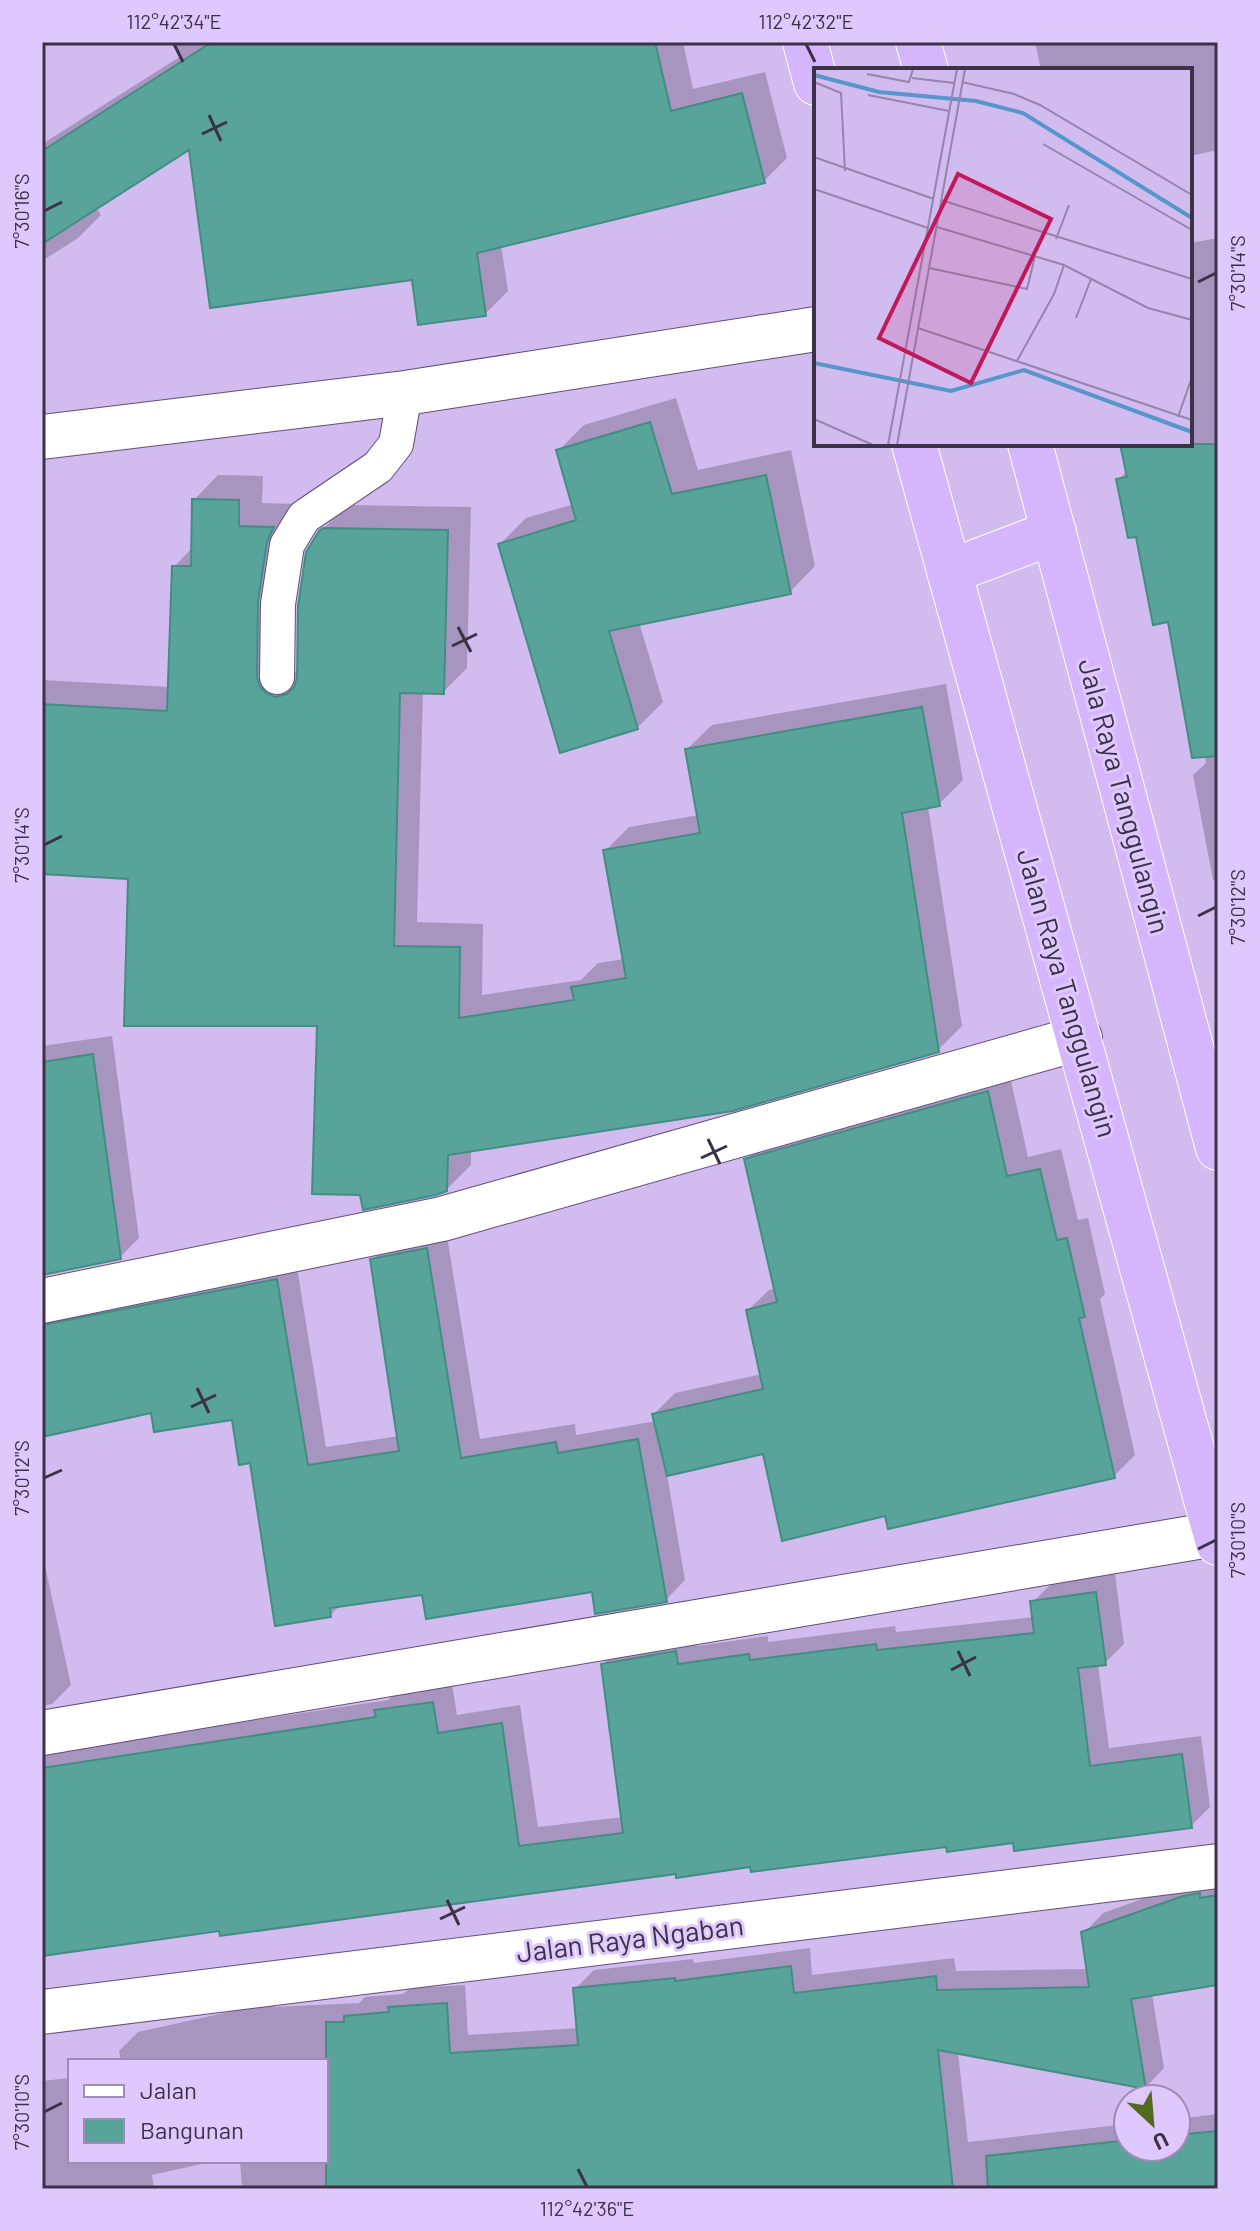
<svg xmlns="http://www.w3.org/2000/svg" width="1260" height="2231" viewBox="0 0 1260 2231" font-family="Barlow,sans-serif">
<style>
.shadow{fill:#0003}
.building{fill:#58a39a;stroke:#428d84;stroke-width:2}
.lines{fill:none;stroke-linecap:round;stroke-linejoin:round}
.lane-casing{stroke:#624d7a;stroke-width:36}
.street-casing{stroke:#624d7a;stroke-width:46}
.secondary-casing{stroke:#624d7a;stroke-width:46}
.highway-casing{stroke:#fff;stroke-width:46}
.lane{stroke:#fff;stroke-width:34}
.street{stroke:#fff;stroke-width:44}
.secondary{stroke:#fff;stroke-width:44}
.highway{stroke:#d5b5fc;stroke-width:44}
.ticks{fill:none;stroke:#3c3247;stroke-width:3}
.labels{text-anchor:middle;stroke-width:6;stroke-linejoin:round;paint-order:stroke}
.street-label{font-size:28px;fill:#3c3247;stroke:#dfc8fd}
.inset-river{fill:none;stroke:#5796ca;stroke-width:4}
.inset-road{fill:none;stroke:#9684ac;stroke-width:2}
.view{fill:#c2185b;fill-opacity:0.15;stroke:#c2185b;stroke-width:4}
.inset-edge{fill:none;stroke:#3c3247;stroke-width:4}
.neatline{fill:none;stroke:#3c3247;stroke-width:3}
.ticks-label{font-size:20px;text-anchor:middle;fill:#3c3247}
</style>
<rect width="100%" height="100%" fill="#d2bbef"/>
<path class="shadow" d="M 174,42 L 683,42 L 693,89 L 765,72 L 787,158 L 764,181 L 501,245 L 508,291 L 485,314 L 414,278 L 191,146 L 96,207 L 101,215 L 78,238 L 42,261 L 42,144 L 181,56 Z
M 1035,42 L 1218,42 L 1218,150 L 1190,156 L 1190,70 L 1041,70 Z
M 1218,238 L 1218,879 L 1213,880 L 1193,775 L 1206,763 L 1189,677 L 1118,480 L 1127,471 L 1122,444 L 1190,444 L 1190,243 Z
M 676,398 L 698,470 L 791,450 L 815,566 L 790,592 L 639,622 L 663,702 L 637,728 L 500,544 L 526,518 L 574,504 L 558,451 L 584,425 Z
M 218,475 L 263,476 L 262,503 L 297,504 L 292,671 L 299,673 L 320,532 L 345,507 L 349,505 L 471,507 L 467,668 L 443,692 L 423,692 L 417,922 L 483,924 L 482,995 L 581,980 L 598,963 L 624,959 L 605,851 L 629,827 L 699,815 L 687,749 L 712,725 L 946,684 L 963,780 L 939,804 L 928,806 L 962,1026 L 938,1050 L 471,1150 L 471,1165 L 446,1190 L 319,1024 L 130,877 L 42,872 L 42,680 L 170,687 L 174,567 L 193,547 L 194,500 Z
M 112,1036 L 139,1238 L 120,1257 L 42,1273 L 42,1046 Z
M 1009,1072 L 1028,1157 L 1061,1149 L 1078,1220 L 1088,1218 L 1105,1294 L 1100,1299 L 1135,1455 L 1114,1476 L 887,1514 L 764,1451 L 667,1474 L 685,1580 L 666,1600 L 594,1590 L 424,1592 L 341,1605 L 330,1615 L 252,1461 L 234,1418 L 152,1410 L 42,1435 L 42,1298 L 296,1261 L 326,1447 L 399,1436 L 372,1260 L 392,1241 L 446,1230 L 480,1439 L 575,1424 L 576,1435 L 656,1421 L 654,1414 L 675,1393 L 762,1374 L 748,1310 L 769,1290 L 776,1288 L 746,1160 L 767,1139 Z
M 42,1552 L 71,1685 L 52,1704 L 42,1706 Z
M 1115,1574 L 1124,1644 L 1105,1663 L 1098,1664 L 1109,1748 L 1201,1736 L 1210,1807 L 1191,1826 L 948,1844 L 677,1872 L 42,1953 L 42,1730 L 84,1746 L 388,1700 L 396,1692 L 452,1684 L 457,1715 L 520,1705 L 538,1827 L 623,1817 L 603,1664 L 622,1645 L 695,1633 L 697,1646 L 768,1636 L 768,1642 L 895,1626 L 896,1632 L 1034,1617 L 1033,1602 L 1052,1583 Z
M 1218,1875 L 1218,1983 L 1152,1994 L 1164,2068 L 1146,2087 L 958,2052 L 968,2142 L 1128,2124 L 1128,2147 L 1176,2147 L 1176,2119 L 1218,2114 L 1218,2189 L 242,2189 L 240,2161 L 326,2161 L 326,2061 L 121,2061 L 119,2051 L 138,2032 L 274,2002 L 275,2007 L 359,2003 L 365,1997 L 403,1994 L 410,1988 L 465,1985 L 468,2035 L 579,2028 L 575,1989 L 594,1970 L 693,1959 L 694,1963 L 810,1948 L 812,1975 L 954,1958 L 956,1971 L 1088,1969 L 1084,1933 L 1103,1913 L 1203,1877 Z
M 70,2078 L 70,2161 L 215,2161 L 152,2175 L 154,2189 L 42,2189 L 42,2081 Z"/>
<path class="building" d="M 212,42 L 655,42 L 671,111 L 742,93 L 765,183 L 477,253 L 486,316 L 418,325 L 412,280 L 210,308 L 189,150 L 42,244 L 42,151 Z
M 650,422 L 672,494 L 766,475 L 791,594 L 609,631 L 638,729 L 560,753 L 498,544 L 576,520 L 556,450 Z
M 1120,444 L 1218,444 L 1218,756 L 1192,758 L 1168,622 L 1153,625 L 1136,537 L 1128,538 L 1116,479 L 1127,477 Z
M 192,499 L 239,500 L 239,526 L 274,527 L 267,542 L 258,601 L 257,677 L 260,687 L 267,694 L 276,697 L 287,694 L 294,687 L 297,678 L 298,606 L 306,552 L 319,531 L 323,528 L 448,530 L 444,694 L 400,693 L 394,946 L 460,947 L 459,1018 L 574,1000 L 571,987 L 626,978 L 603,850 L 700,833 L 685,749 L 922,707 L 940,806 L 902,813 L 939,1052 L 733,1111 L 448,1155 L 447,1191 L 436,1195 L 363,1210 L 360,1195 L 312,1194 L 317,1026 L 124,1026 L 128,879 L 42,874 L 42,704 L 167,711 L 172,566 L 191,566 Z
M 93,1054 L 121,1259 L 42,1275 L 42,1062 Z
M 988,1091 L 1007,1176 L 1040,1169 L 1057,1240 L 1067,1238 L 1085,1317 L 1079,1318 L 1115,1478 L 888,1529 L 885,1516 L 782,1541 L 763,1454 L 667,1476 L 652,1414 L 763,1389 L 746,1310 L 777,1302 L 744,1159 Z
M 427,1248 L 461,1458 L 556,1442 L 558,1453 L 638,1439 L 667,1602 L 595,1614 L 592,1592 L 426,1619 L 422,1595 L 330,1608 L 331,1617 L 275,1626 L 250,1463 L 239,1465 L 232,1420 L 154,1432 L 151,1413 L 42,1437 L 42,1325 L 277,1279 L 308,1465 L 399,1451 L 370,1259 Z
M 1096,1592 L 1106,1665 L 1078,1668 L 1090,1766 L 1182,1754 L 1192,1828 L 1014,1851 L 1013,1843 L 947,1852 L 946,1847 L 751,1872 L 750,1867 L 676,1878 L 676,1874 L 220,1936 L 219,1931 L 42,1956 L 42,1768 L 376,1717 L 374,1710 L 433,1702 L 438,1733 L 502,1723 L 519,1846 L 623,1833 L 601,1664 L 676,1651 L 678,1664 L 749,1654 L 750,1660 L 876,1644 L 877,1650 L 1034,1633 L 1030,1601 Z
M 1200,1893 L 1200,1898 L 1218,1895 L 1218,1985 L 1131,1999 L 1146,2089 L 938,2050 L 953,2189 L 326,2189 L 326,2022 L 344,2022 L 344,2016 L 389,2012 L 388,2007 L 447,2003 L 450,2053 L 578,2045 L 573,1988 L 675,1978 L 675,1981 L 791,1966 L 794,1993 L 936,1976 L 937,1990 L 1089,1987 L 1081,1932 L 1183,1896 Z
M 1218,2131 L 1218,2189 L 988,2189 L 986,2156 L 1128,2140 L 1128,2147 L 1176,2147 L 1176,2135 Z"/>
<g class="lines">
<g class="lane-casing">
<path id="lane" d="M 277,677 L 278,604 L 287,545 L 304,517 L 378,467 L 396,444 L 405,393"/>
</g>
<g class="street-casing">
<path id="street" d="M 42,437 L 405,393 L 816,329
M 42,1301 L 442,1219 L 1080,1038"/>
</g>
<g class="secondary-casing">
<path id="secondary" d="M 42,1733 L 1215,1534
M 42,2012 L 1218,1866"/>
</g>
<g class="highway-casing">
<path id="highway" d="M 805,42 L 816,83
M 918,42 L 926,70
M 914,444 L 1218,1543
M 1030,444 L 1218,1148
M 949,572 L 1054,532"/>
</g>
<use href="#lane" class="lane"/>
<use href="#street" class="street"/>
<use href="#secondary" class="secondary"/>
<use href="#highway" class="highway"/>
</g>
<path class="ticks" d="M 174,44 L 183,62M 806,44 L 815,62M 209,115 L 221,141M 202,134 L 227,122M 44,211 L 62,202M 1198,282 L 1216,273M 458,627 L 471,652M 452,646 L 477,634M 44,845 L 62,836M 1198,916 L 1216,907M 708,1139 L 720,1164M 701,1158 L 727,1146M 197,1388 L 209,1413M 191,1407 L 216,1395M 44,1478 L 62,1470M 1198,1549 L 1216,1540M 958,1651 L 970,1676M 951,1670 L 976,1657M 447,1900 L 459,1925M 440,1919 L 465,1907M 44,2112 L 62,2103M 578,2169 L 587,2187"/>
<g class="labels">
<g class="street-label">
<text transform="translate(1124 796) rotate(75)" y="10">Jala Raya Tanggulangin</text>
<text transform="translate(1067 993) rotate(74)" y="10">Jalan Raya Tanggulangin</text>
<text transform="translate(630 1939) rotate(-7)" y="10">Jalan Raya Ngaban</text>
</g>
</g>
<g transform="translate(814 68)">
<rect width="378" height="378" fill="#d2bbef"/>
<path class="inset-river" d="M 0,7 L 65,24 L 162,33 L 209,45 L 378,150M 0,295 L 137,323 L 210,302 L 378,364"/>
<path class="inset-road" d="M 53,6 L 95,14 L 99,1M 98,10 L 140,15M 0,14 L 27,25 L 31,103M 148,14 L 200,26 L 226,37 L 378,127M 54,27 L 135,43M 229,76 L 378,162M 0,89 L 120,131M 0,121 L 114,160M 127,132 L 378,211M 123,159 L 250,197 L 334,240 L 378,252M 242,171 L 255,137M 115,200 L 213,221 L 221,188M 262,250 L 277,211M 104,260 L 378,352M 203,293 L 240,226 L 250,197M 364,349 L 378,309M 0,351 L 59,377M 74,377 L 143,1M 83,377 L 151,1"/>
<path class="view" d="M 144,106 L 237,151 L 157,315 L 65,270 Z"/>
<rect width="378" height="378" class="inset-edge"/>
</g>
<rect width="1260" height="2231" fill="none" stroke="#dfc8fd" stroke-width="88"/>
<rect x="68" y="2059" width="260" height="104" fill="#dfc8fd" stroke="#9e8cb4" stroke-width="2"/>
<rect x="84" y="2085" width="40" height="12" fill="#ffffff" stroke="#9e8cb4" stroke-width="2"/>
<text x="140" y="2099" font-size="24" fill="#3c3247">Jalan</text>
<rect x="84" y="2119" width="40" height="24" fill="#58a39a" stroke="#9e8cb4" stroke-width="2"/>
<text x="140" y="2139" font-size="24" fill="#3c3247">Bangunan</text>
<g transform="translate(1152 2123) rotate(154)"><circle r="38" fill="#dfc8fd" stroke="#9e8cb4" stroke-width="2"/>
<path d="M0-6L14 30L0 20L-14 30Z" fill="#526a1b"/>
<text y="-12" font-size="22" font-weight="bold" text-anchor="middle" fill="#3c3247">U</text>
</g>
<rect x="44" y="44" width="1172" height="2143" class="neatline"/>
<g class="ticks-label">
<text x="174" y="29">112°42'34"E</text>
<text x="806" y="29">112°42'32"E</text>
<text transform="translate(22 211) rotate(-90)" y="7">7°30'16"S</text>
<text transform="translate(1238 273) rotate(-90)" y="7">7°30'14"S</text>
<text transform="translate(22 845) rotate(-90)" y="7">7°30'14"S</text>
<text transform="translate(1238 907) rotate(-90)" y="7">7°30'12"S</text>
<text transform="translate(22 1478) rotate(-90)" y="7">7°30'12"S</text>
<text transform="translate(1238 1540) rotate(-90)" y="7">7°30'10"S</text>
<text transform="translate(22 2112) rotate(-90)" y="7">7°30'10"S</text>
<text x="587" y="2216">112°42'36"E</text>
</g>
</svg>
